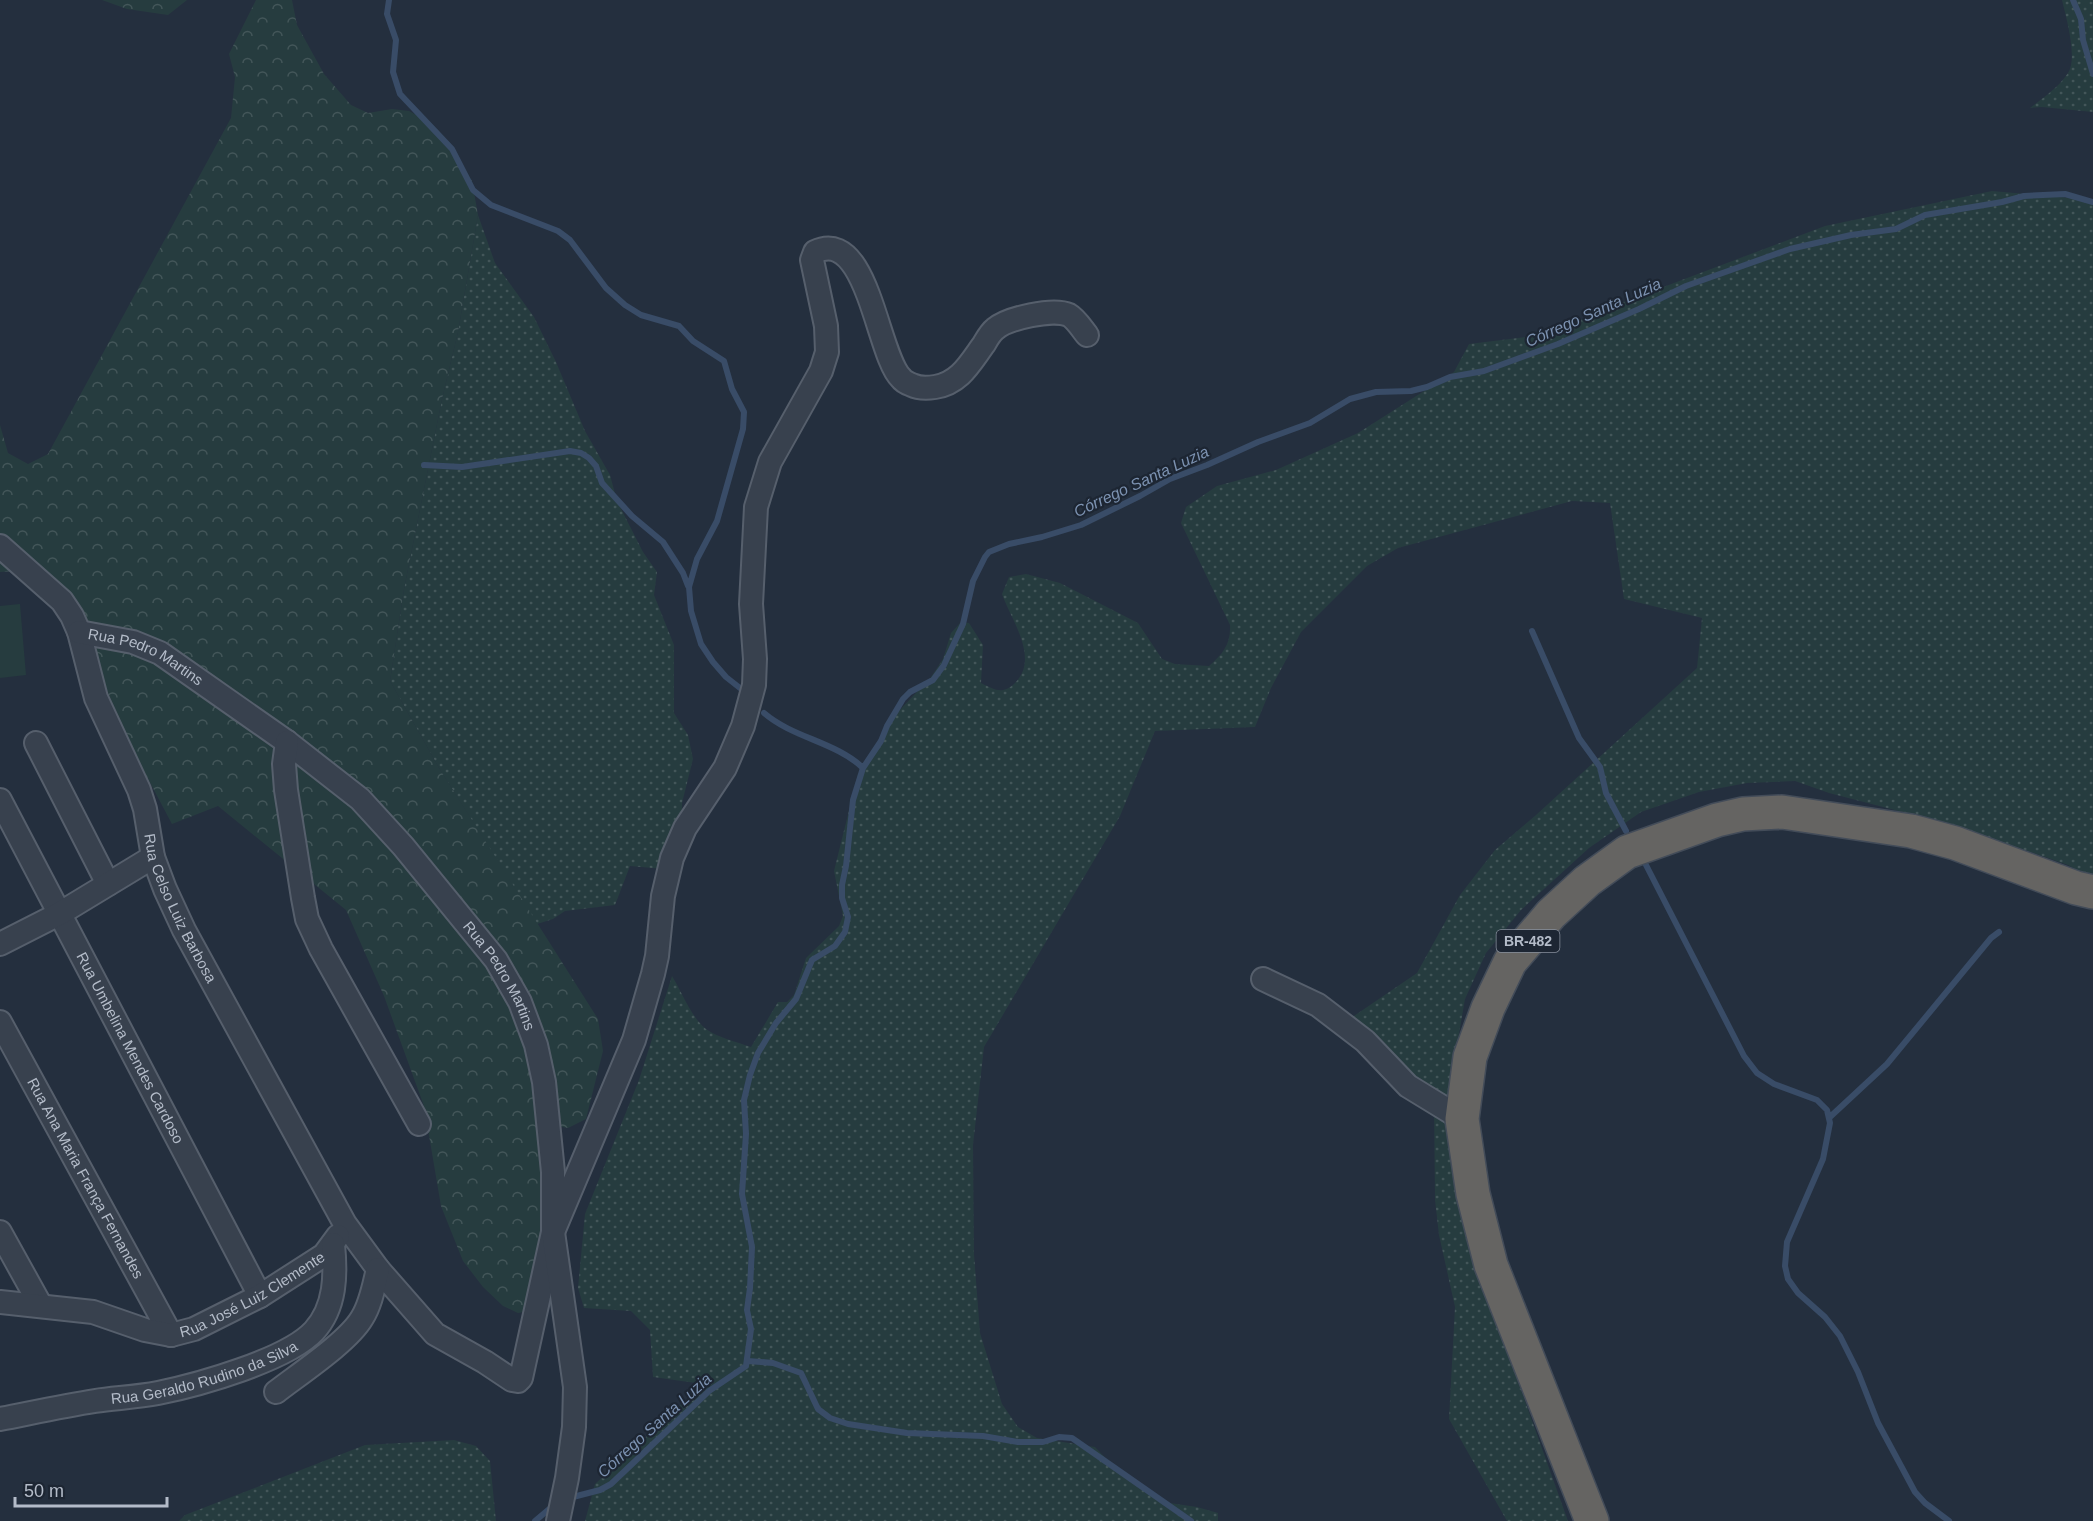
<svg xmlns="http://www.w3.org/2000/svg" width="2093" height="1521" viewBox="0 0 2093 1521" font-family="Arial,sans-serif">
<style>
.grass{fill:url(#grass-dots)}
.forest{fill:url(#forest-crowns)}
.garden{fill:#263c3f}
.lines{fill:none;stroke-linecap:round;stroke-linejoin:round}
.stream{stroke:#394c67;stroke-width:6}
.minor-casing{stroke:#565f6c;stroke-width:26}
.trunk-casing{stroke:#434c59;stroke-width:36}
.minor{stroke:#38414e;stroke-width:22}
.trunk{stroke:#656462;stroke-width:33}
.labels{text-anchor:middle;stroke-width:4.5;stroke-linejoin:round;paint-order:stroke}
.shield{fill:#1d2633;stroke:#878f9c;stroke-width:1.5}
.shield-label{font-size:14px;font-weight:bold;fill:#b4bcc9}
.street-label{font-size:15px;fill:#b4bcc9;stroke:#1d2633}
.water-label{font-size:16px;font-style:italic;fill:#7c92b1;stroke:#1d2633}
</style>
<defs>
<pattern id="grass-dots" width="8" height="8" patternUnits="userSpaceOnUse" patternTransform="scale(1.5)"><rect width="8" height="8" fill="#263c3f"/><path d="M2 2h.1M6 6h.1" fill="none" stroke="#435659" stroke-width="1.8" stroke-linecap="round"/></pattern>
<pattern id="forest-crowns" width="20" height="18" patternUnits="userSpaceOnUse" patternTransform="scale(1.5)"><rect width="20" height="18" fill="#263c3f"/><path d="M2 6a3 3 0 1 1 6 0M12 15a3 3 0 1 1 6 0" fill="none" stroke="#435659"/></pattern>
</defs>
<rect width="100%" height="100%" fill="#242f3e"/>
<path class="grass" d="M 2062,0 L 2093,0 L 2093,112 L 2042,107 L 2030,108 C 2043,98 2059,87 2068,73 C 2078,58 2066,17 2062,0 Z
M 1992,191 L 2093,200 L 2093,876 L 2087,876 L 2068,865 L 2019,848 L 1988,845 L 1914,815 L 1829,793 L 1795,781 L 1747,783 L 1699,792 L 1641,812 L 1589,848 L 1521,910 L 1486,953 L 1465,999 L 1455,1057 L 1473,1256 L 1568,1521 L 1507,1521 L 1449,1419 L 1455,1307 L 1439,1235 L 1435,1200 L 1434,1103 L 1348,1020 L 1417,973 L 1460,895 L 1495,850 L 1536,815 L 1697,668 L 1702,618 L 1624,599 L 1610,503 L 1572,501 L 1398,548 L 1367,566 L 1301,632 L 1271,688 L 1255,727 L 1155,731 L 1120,816 L 984,1047 L 973,1145 L 974,1254 L 980,1333 L 1002,1404 L 1018,1427 L 1037,1438 L 1095,1447 L 1115,1468 L 1148,1493 L 1170,1503 L 1197,1507 L 1218,1513 L 1218,1521 L 585,1521 L 595,1484 L 703,1384 L 653,1377 L 650,1330 L 631,1311 L 584,1308 L 578,1288 L 585,1214 L 639,1080 L 672,976 C 682,992 691,1017 706,1029 C 719,1038 737,1042 751,1047 L 778,1002 L 787,1002 L 794,995 L 806,958 L 839,926 L 843,916 L 834,871 L 858,774 L 897,713 L 931,677 L 943,659 L 951,633 L 961,622 L 969,623 L 983,645 L 981,683 C 995,690 1003,695 1015,683 C 1040,658 1011,620 1002,594 L 1009,577 L 1026,574 L 1060,583 L 1138,623 L 1162,659 L 1175,664 L 1209,666 C 1223,654 1231,644 1230,625 L 1181,523 L 1186,507 L 1217,486 L 1276,470 L 1358,433 L 1454,372 L 1469,344 L 1551,334 L 1597,312 L 1825,226 Z
M 478,215 L 495,263 L 534,317 L 556,362 L 585,431 L 610,475 L 617,501 L 643,552 L 657,572 L 654,595 L 674,645 L 674,713 L 688,735 L 693,759 L 682,803 L 682,814 L 664,869 L 630,866 L 615,905 L 565,911 L 553,919 L 537,924 L 439,768 L 390,681 L 404,589 L 442,399 L 458,332 Z
M 454,1440 L 476,1446 L 490,1461 L 496,1521 L 179,1521 L 185,1515 L 365,1445 Z"/>
<path class="forest" d="M 102,0 L 187,0 L 168,15 L 127,9 Z
M 256,0 L 292,0 L 297,25 L 324,74 L 351,105 L 368,113 L 392,109 L 409,111 L 431,123 L 450,143 L 472,181 L 478,215 L 458,332 L 442,399 L 404,589 L 390,681 L 439,768 L 598,1019 L 603,1051 L 586,1119 L 568,1128 L 557,1126 L 537,1310 L 518,1313 L 503,1306 L 483,1287 L 463,1261 L 441,1206 L 424,1106 L 384,996 L 346,910 L 218,806 L 172,824 L 120,726 L 106,715 L 92,718 L 49,574 L 32,570 L 0,572 L 0,425 L 8,453 L 28,464 L 48,454 L 231,118 L 235,77 L 229,54 Z"/>
<path class="garden" d="M 20,604 L 26,675 L 0,678 L 0,606 Z"/>
<g class="lines">
<path class="stream" d="M 389,0 L 387,14 L 396,40 L 393,72 L 400,94 L 452,149 L 473,190 L 491,205 L 558,231 L 570,240 L 606,288 L 625,305 L 641,315 L 679,326 L 693,341 L 724,361 L 732,389 L 744,412 L 743,429 L 717,521 L 697,559 L 689,587 L 691,611 L 701,644 L 713,662 L 726,677 L 745,692
M 2073,0 L 2081,19 L 2083,40 L 2093,74
M 424,465 L 462,467 L 570,451 L 581,453 L 589,458 L 596,466 L 602,483 L 632,516 L 663,542 L 683,573 L 688,586
M 1532,631 L 1579,738 L 1600,767 L 1606,793 L 1626,831
M 764,713 C 793,738 836,742 863,768
M 1646,865 L 1744,1056 L 1757,1073 L 1774,1084 L 1817,1100 L 1827,1110 L 1830,1123 L 1823,1159 L 1787,1242 L 1785,1266 L 1788,1279 L 1798,1293 L 1825,1317 L 1840,1336 L 1858,1372 L 1878,1423 L 1915,1492 L 1925,1503 L 1949,1521
M 1830,1117 L 1887,1064 L 1991,938 L 1999,932
M 748,1361 L 773,1363 L 801,1373 L 818,1409 L 830,1418 L 848,1424 L 907,1433 L 983,1436 L 1018,1442 L 1043,1442 L 1059,1437 L 1072,1438 L 1191,1521
M 569,1498 L 600,1490 L 611,1484 L 709,1391 L 746,1366 L 751,1329 L 747,1310 L 750,1288 L 752,1247 L 742,1194 L 746,1134 L 744,1100 L 750,1075 L 758,1053 L 776,1023 L 796,999 L 812,960 L 835,946 L 845,932 L 848,917 L 842,898 L 842,885 L 846,866 L 853,800 L 863,768 L 881,741 L 887,726 L 903,699 L 910,692 L 933,680 L 944,665 L 963,624 L 973,581 L 985,557 L 989,552 L 1009,544 L 1042,537 L 1081,525 L 1140,496 L 1170,479 L 1207,465 L 1258,442 L 1310,423 L 1350,399 L 1376,392 L 1411,391 L 1427,387 L 1450,377 L 1484,371 L 1558,344 L 1639,309 L 1686,286 L 1790,249 L 1851,235 L 1896,229 L 1925,215 L 2002,202 L 2024,196 L 2065,194 L 2093,202
M 535,1521 L 554,1505"/>
<g class="minor-casing">
<g id="minor">
<path id="s1" d="M 0,546 L 62,601 L 72,616 L 79,632 L 96,698 L 139,790 L 145,809 L 153,857 L 165,889 L 184,930 L 345,1224 L 378,1269 L 435,1334 L 485,1362 L 512,1380 L 518,1381 L 521,1378 L 553,1232 L 634,1040 L 653,974 L 657,956 L 663,896 L 672,858 L 685,828 L 725,768 L 743,726 L 754,685 L 755,659 L 751,604 L 756,507 L 770,462 L 821,371 L 827,352 L 826,326 L 812,260 L 815,252 C 868,226 877,355 901,378 C 903,381 909,384 912,385 C 918,388 928,388 935,387 C 960,383 970,363 984,344 C 987,339 990,333 995,329 C 1008,318 1053,308 1069,315 C 1076,319 1082,329 1087,335"/>
<path id="s2" d="M 79,632 L 133,642 L 160,653 L 287,742 L 360,799 L 403,846 L 496,960 L 520,1002 L 536,1045 L 544,1082 L 553,1172 L 553,1232 L 575,1387 L 574,1427 L 567,1478 L 558,1521"/>
<path d="M 287,742 L 284,764 L 286,790 L 303,898 L 307,919 L 321,949 L 419,1124"/>
<path d="M 36,743 L 108,884"/>
<path id="s3" d="M 0,800 L 260,1296"/>
<path d="M 0,944 L 59,914 L 153,857"/>
<path d="M 1263,979 L 1318,1005 L 1365,1041 L 1408,1086 L 1462,1119"/>
<path id="s4" d="M 0,1022 L 171,1335"/>
<path d="M 0,1232 L 41,1306"/>
<path id="s5" d="M 0,1302 L 93,1312 L 145,1330 L 171,1335 L 194,1329 L 260,1296 L 324,1255 L 338,1236"/>
<path d="M 276,1392 C 299,1374 348,1342 362,1318 C 371,1304 374,1285 378,1269"/>
<path id="s6" d="M 0,1419 C 31,1413 63,1406 95,1401 C 116,1398 137,1397 158,1393 C 198,1385 287,1360 314,1331 C 336,1307 336,1274 333,1244"/>
</g>
</g>
<g class="trunk-casing">
<path id="trunk" d="M 1592,1521 L 1491,1265 L 1473,1194 L 1462,1119 L 1470,1057 L 1488,1008 L 1510,962 L 1551,914 L 1587,881 L 1627,852 L 1717,820 L 1743,814 L 1782,812 L 1911,831 L 1955,843 L 2076,888 L 2093,892"/>
</g>
<use href="#minor" class="minor"/>
<use href="#trunk" class="trunk"/>
</g>
<g class="labels">
<rect class="shield" x="1496.5" y="930" width="63" height="22" rx="4.5"/>
<g class="shield-label">
<text x="1528" y="946">BR-482</text>
</g>
<g class="street-label">
<text dy="5" stroke="none"><textPath href="#s2" startOffset="72">Rua Pedro Martins</textPath></text>
<text dy="5" stroke="none"><textPath href="#s1" startOffset="414">Rua Celso Luiz Barbosa</textPath></text>
<text dy="5" stroke="none"><textPath href="#s2" startOffset="558">Rua Pedro Martins</textPath></text>
<text dy="5" stroke="none"><textPath href="#s3" startOffset="280">Rua Umbelina Mendes Cardoso</textPath></text>
<text dy="5" stroke="none"><textPath href="#s4" startOffset="178">Rua Ana Maria França Fernandes</textPath></text>
<text dy="5" stroke="none"><textPath href="#s5" startOffset="266">Rua José Luiz Clemente</textPath></text>
<text dy="5" stroke="none"><textPath href="#s6" startOffset="210">Rua Geraldo Rudino da Silva</textPath></text>
</g>
<g class="water-label">
<text transform="translate(1593 312) rotate(-24)" y="6">Córrego Santa Luzia</text>
<text transform="translate(1141 481) rotate(-25)" y="6">Córrego Santa Luzia</text>
<text transform="translate(654 1425) rotate(-42)" y="6">Córrego Santa Luzia</text>
</g>
</g>
<path d="M15 1497v9h152v-9" fill="none" stroke="#b4bcc9" stroke-width="3"/>
<text x="24" y="1497" font-size="18" fill="#b4bcc9" stroke="#1d2633" stroke-width="4.5" paint-order="stroke">50 m</text>
</svg>
